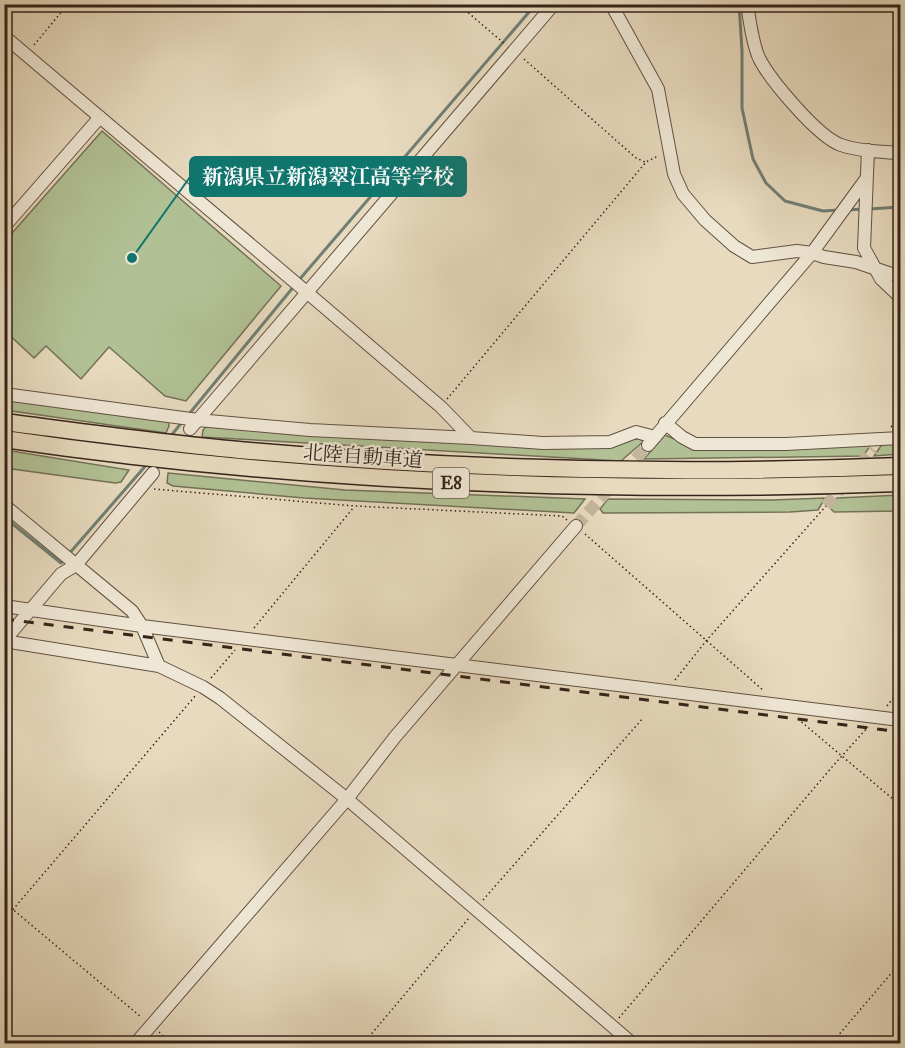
<svg xmlns="http://www.w3.org/2000/svg" width="905" height="1048" viewBox="0 0 905 1048" font-family="'IM FELL Double Pica','Noto Serif JP',serif">
<style>
.green{fill:#b1c195;stroke:#747258;stroke-width:1.5}
.lines{fill:none;stroke-linecap:round;stroke-linejoin:round}
.stream{stroke:#707e74;stroke-width:3}
.minor-tunnel{stroke:#c4b59d;stroke-width:12;stroke-dasharray:12 6;stroke-linecap:butt}
.minor-casing{stroke:#625143;stroke-width:14}
.highway-casing{stroke:#36231a;stroke-width:19}
.path{stroke:#36231a;stroke-width:1.5;stroke-dasharray:1.5 3;stroke-linecap:butt}
.minor{stroke:#efe7d5;stroke-width:12}
.highway{stroke:#e7dabe;stroke-width:16}
.rail{stroke:#36231a;stroke-width:3;stroke-dasharray:10 10;stroke-linecap:butt}
.labels{text-anchor:middle;stroke-width:4.5;stroke-linejoin:round;paint-order:stroke}
.shield{fill:#efe7d5;stroke:#6e5e52;stroke-width:1.5}
.shield-label{font-size:18px;font-weight:bold;fill:#36231a}
.street-label{font-size:20px;fill:#36231a;stroke:#efe7d5}
.leader{fill:none;stroke:#0f766e;stroke-width:2}
.callout-dot{fill:#0f766e;stroke:#efe7d5;stroke-width:2}
.callout{fill:#0f766e;stroke:#0f766e;stroke-width:2}
.callout-label{font-size:21px;text-anchor:middle;font-weight:bold;fill:#fff}
</style>
<rect width="100%" height="100%" fill="#e7dabe"/>
<filter id="stains"><feTurbulence type="fractalNoise" baseFrequency=".00333" numOctaves="4"/><feColorMatrix values="0 0 0 0 .2 0 0 0 0 .09 0 0 0 0 .02 0 0 0 .5 -.17"/></filter>
<radialGradient id="worn" r=".72"><stop offset=".6" stop-color="#630" stop-opacity="0"/><stop offset="1" stop-color="#630" stop-opacity=".3"/></radialGradient>
<path class="green" d="M 102,131 L 281,286 L 186,401 L 165,396 L 109,347 L 81,379 L 46,346 L 34,358 L 5,331 L 5,241 Z
M 5,398 L 168,420 L 169,426 L 166,433 L 5,410 Z
M 209,424 L 467,442 L 631,439 L 640,439 L 644,441 L 621,461 L 202,437 L 203,430 Z
M 665,435 L 679,441 L 873,442 L 863,456 L 644,459 Z
M 883,443 L 900,443 L 900,454 L 874,456 Z
M 5,450 L 129,470 L 121,482 L 115,483 L 5,468 Z
M 168,473 L 345,490 L 585,499 L 574,513 L 304,498 L 173,486 L 167,483 Z
M 900,495 L 900,511 L 834,512 L 829,507 L 837,498 Z
M 825,498 L 818,510 L 790,512 L 603,513 L 600,509 L 608,499 L 772,500 Z"/>
<g class="lines">
<path class="stream" d="M 739,4 L 742,51 L 742,108 L 753,159 L 766,183 L 785,201 L 823,211 L 839,210
M 869,209 L 900,207
M 848,210 L 863,209
M 299,280 L 536,4
M 189,414 L 295,285
M 170,437 L 183,421
M 4,517 L 61,563 L 63,560
M 68,555 L 148,463"/>
<path class="minor-tunnel" d="M 826,506 L 873,449
M 576,526 L 648,445"/>
<g class="minor-casing">
<path id="minor" d="M 611,4 L 658,89 L 674,174 L 683,194 L 705,220 L 734,246 L 752,257 L 797,251 L 812,253 L 824,257 L 856,262 L 900,277
M 747,4 C 750,22 752,42 759,58 C 770,80 818,137 841,145 C 859,151 881,152 900,153
M 4,36 L 323,306 L 441,407 L 471,438
M 868,150 L 864,248 L 881,279 L 900,297
M 4,227 L 100,117
M 4,394 L 198,420 L 310,430 L 471,438 L 543,443 L 610,442 L 636,432 L 655,437
M 665,423 L 682,437 L 695,444 L 786,444 L 900,438
M 190,429 L 554,4
M 648,445 L 812,253 L 866,179
M 153,473 L 76,565 L 61,574 L 4,641 L 159,666 L 203,687 L 220,698 L 347,799 L 633,1044
M 4,505 L 132,611 L 142,626 L 159,666
M 4,606 L 142,626 L 900,720
M 135,1044 L 347,799 L 395,737 L 576,526"/>
</g>
<g class="highway-casing">
<path id="highway" d="M 4,422 C 82,432 160,443 239,450 C 459,470 680,475 900,466
M 4,439 C 303,483 599,494 900,483"/>
</g>
<path class="path" d="M 458,4 L 506,45
M 34,45 L 68,4
M 524,59 L 636,158 L 645,162
M 447,399 L 646,162 L 658,156
M 891,427 L 900,416
M 154,489 L 355,506 L 562,516 L 567,520
M 585,534 L 764,691
M 254,628 L 354,507
M 211,678 L 235,650
M 675,680 L 706,641 L 826,506
M 887,706 L 900,689
M 798,719 L 900,805
M 483,900 L 643,718
M 4,902 L 141,1017
M 4,920 L 196,695
M 619,1018 L 832,767 L 868,727
M 159,1032 L 172,1044
M 363,1044 L 469,918
M 597,1044 L 605,1035
M 831,1044 L 900,963"/>
<use href="#minor" class="minor"/>
<use href="#highway" class="highway"/>
<path class="rail" d="M 4,619 L 900,732"/>
</g>
<g class="labels">
<rect class="shield" x="433" y="468" width="36" height="30" rx="4.5"/>
<g class="shield-label">
<text x="451" y="489">E8</text>
</g>
<g class="street-label">
<text transform="translate(363 456) rotate(4)" y="7">北陸自動車道</text>
</g>
</g>
<path class="leader" d="M132 258L190 177"/>
<circle class="callout-dot" cx="132" cy="258" r="6"/>
<rect class="callout" x="190" y="157" width="276" height="39" rx="6"/>
<g class="callout-label">
<text x="328" y="184">新潟県立新潟翠江高等学校</text>
</g>
<rect width="905" height="1048" fill="none" stroke="#e7dabe" stroke-width="24"/>
<rect x="6" y="6" width="893" height="1036" fill="none" stroke="#36231a" stroke-width="3"/>
<rect x="12" y="12" width="881" height="1024" fill="none" stroke="#36231a" stroke-width="1.5"/>
<rect width="100%" height="100%" filter="url(#stains)"/>
<rect width="100%" height="100%" fill="url(#worn)"/>
</svg>
